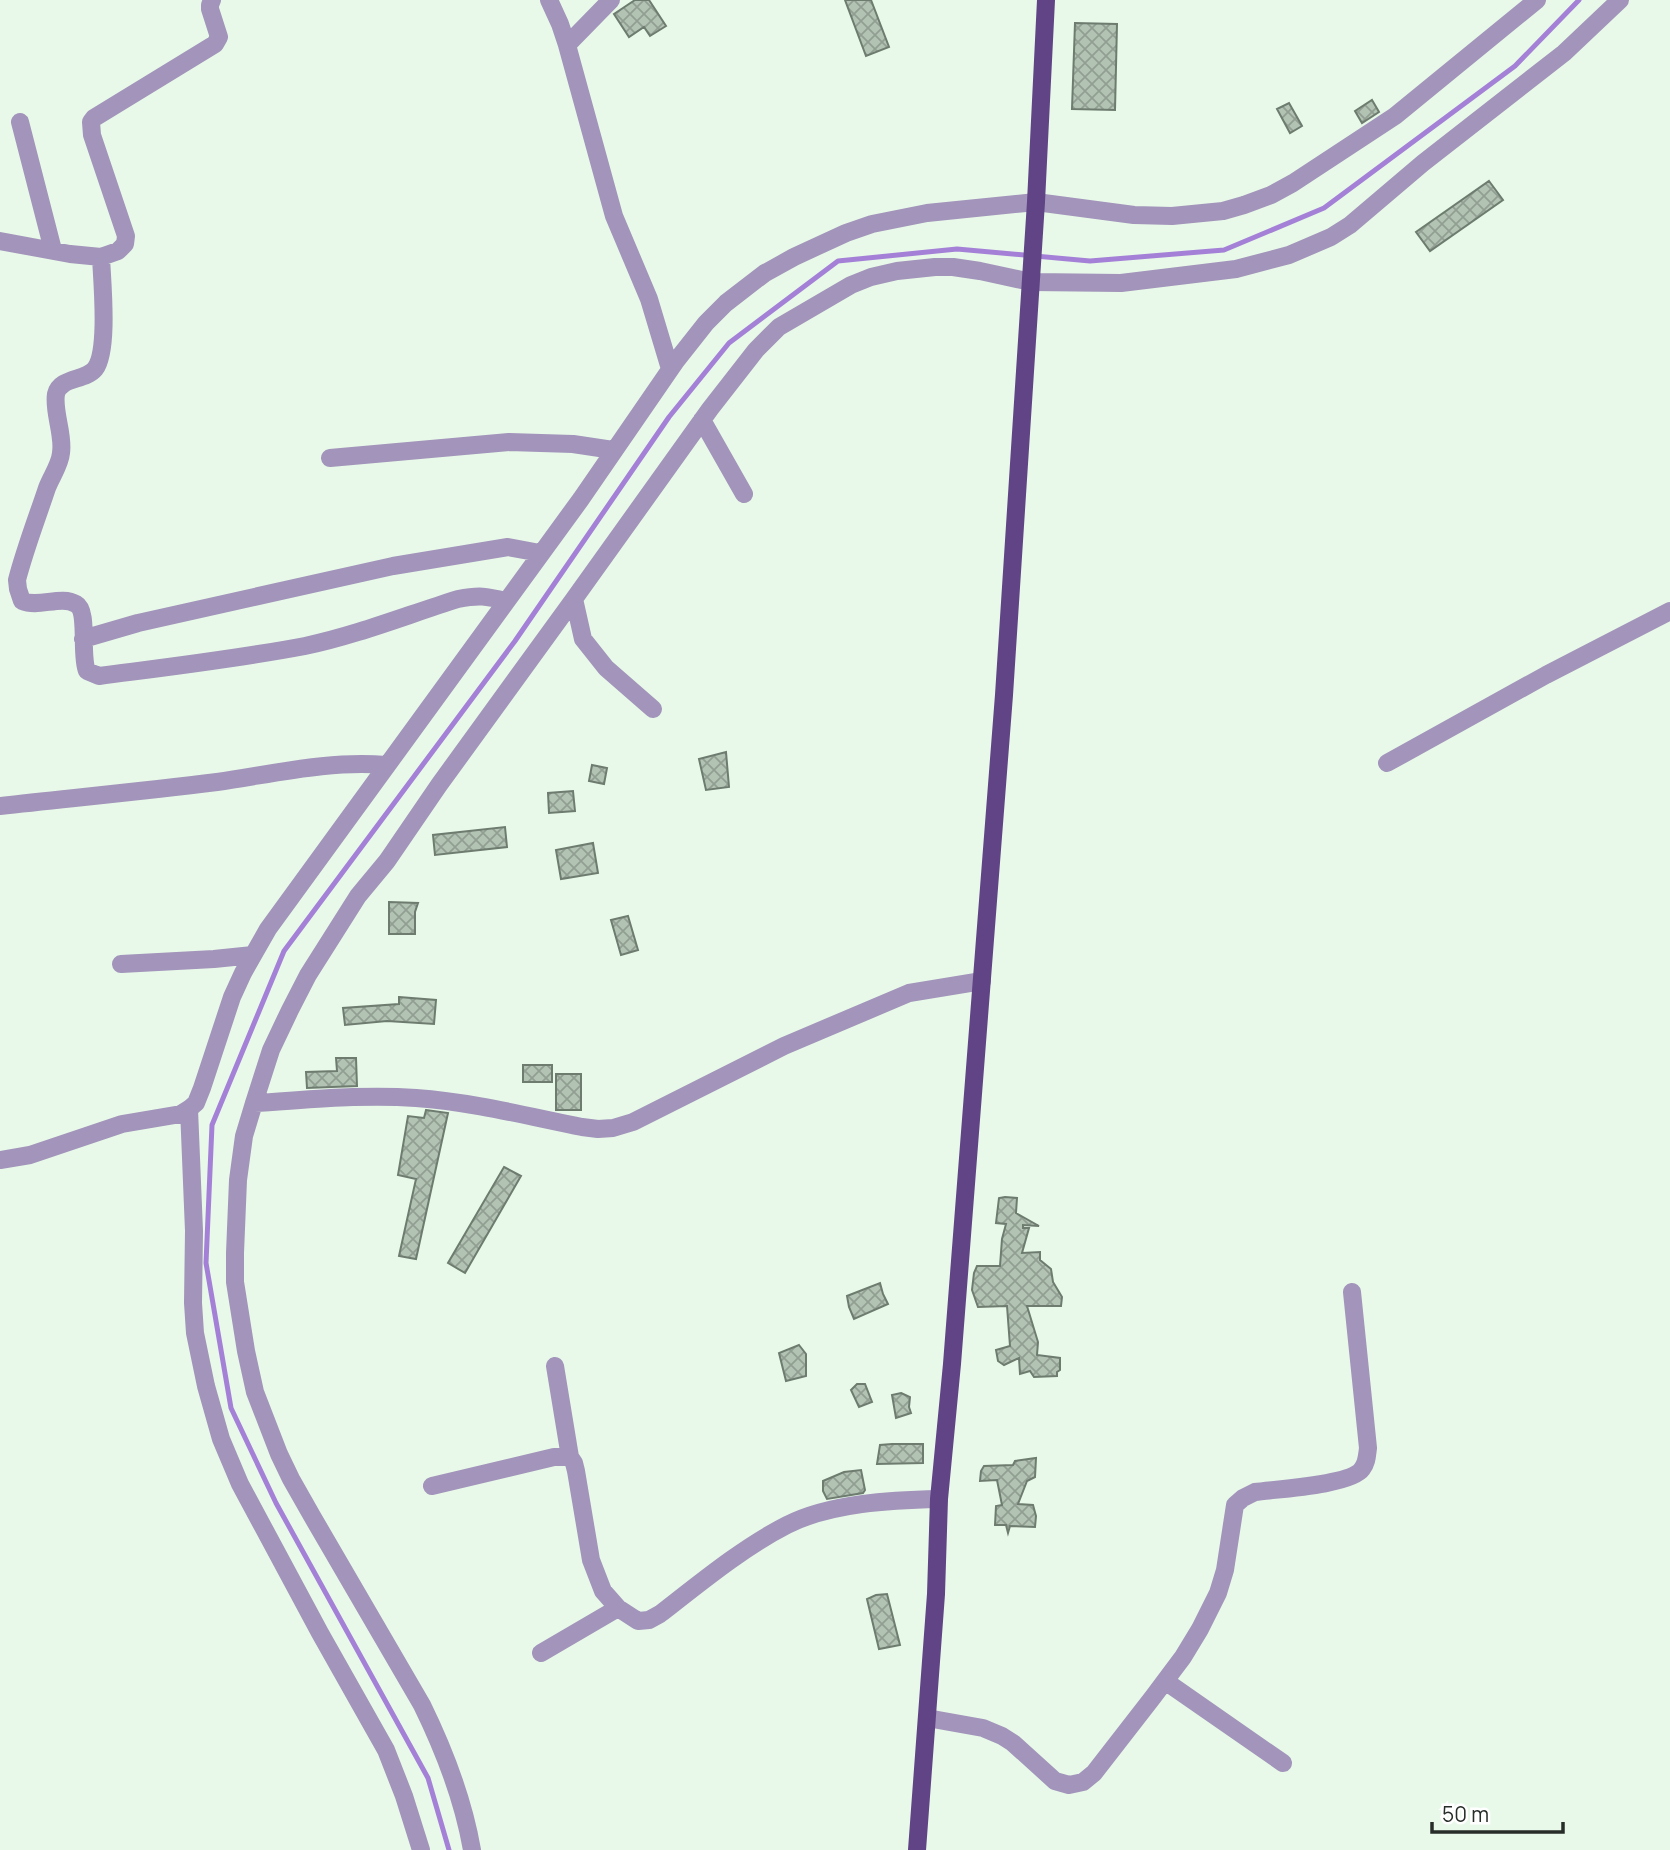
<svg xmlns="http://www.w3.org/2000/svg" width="1670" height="1850" viewBox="0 0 1670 1850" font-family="Manrope,sans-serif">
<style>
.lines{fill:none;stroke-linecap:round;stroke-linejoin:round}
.stream{stroke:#a481d7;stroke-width:5}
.building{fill:url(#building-cross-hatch);stroke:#6d7c6f;stroke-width:2}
.minor{stroke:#a294ba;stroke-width:18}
.major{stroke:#604486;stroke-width:18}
</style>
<defs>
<pattern id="building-cross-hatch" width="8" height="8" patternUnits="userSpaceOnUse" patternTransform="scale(1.75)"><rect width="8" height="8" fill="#b2c3b4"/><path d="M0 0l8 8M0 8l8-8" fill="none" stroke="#919f92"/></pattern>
</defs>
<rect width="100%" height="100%" fill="#e8f9e9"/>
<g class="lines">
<path class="stream" d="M 449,1850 L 428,1778 L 276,1503 L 231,1408 L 206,1263 L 212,1125 L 284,951 L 515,641 L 669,417 L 729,343 L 838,261 L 957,249 L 1090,261 L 1224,250 L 1324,208 L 1515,66 L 1579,0"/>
</g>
<path class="building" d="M 635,0 L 649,0 L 666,26 L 650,36 L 644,27 L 629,37 L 614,14 Z
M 845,0 L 871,0 L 889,47 L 866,56 Z
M 1075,23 L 1117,24 L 1115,110 L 1072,109 Z
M 1372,100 L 1379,112 L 1362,123 L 1355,111 Z
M 1289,103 L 1302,126 L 1290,133 L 1277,109 Z
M 1489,181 L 1503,200 L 1430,251 L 1416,232 Z
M 726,752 L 729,787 L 706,790 L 699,759 Z
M 592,765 L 607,768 L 604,784 L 589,781 Z
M 573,791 L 575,811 L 549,813 L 548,793 Z
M 505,827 L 507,847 L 435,855 L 433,835 Z
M 593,843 L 598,873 L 561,879 L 556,850 Z
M 389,902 L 418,903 L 415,912 L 415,934 L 389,934 Z
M 628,916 L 638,950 L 621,955 L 611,920 Z
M 399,997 L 436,1000 L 434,1024 L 387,1021 L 345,1025 L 343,1008 L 399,1004 Z
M 336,1058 L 356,1058 L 357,1086 L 307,1088 L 306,1072 L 337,1071 Z
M 523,1065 L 552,1065 L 552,1082 L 523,1082 Z
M 556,1074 L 581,1074 L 581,1110 L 556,1110 Z
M 426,1110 L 448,1113 L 416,1259 L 399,1256 L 416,1179 L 398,1175 L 408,1116 L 424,1118 Z
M 504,1167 L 521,1176 L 465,1273 L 448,1263 Z
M 1005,1197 L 1017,1198 L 1016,1213 L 1039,1226 L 1023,1225 L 1023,1228 L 1029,1228 L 1022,1253 L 1040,1252 L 1040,1260 L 1051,1269 L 1053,1282 L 1062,1297 L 1061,1306 L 1027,1306 L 1038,1342 L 1037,1355 L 1060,1358 L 1060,1370 L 1057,1372 L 1057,1376 L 1034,1377 L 1030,1371 L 1020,1374 L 1019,1358 L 1004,1365 L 998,1361 L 996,1350 L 1010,1346 L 1007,1306 L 978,1307 L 972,1290 L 974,1273 L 977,1266 L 1000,1266 L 1002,1239 L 1006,1224 L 996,1223 L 999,1198 Z
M 880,1283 L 883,1294 L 888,1304 L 854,1319 L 849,1307 L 847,1296 Z
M 799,1345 L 806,1354 L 806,1376 L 786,1381 L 779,1353 Z
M 857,1384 L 865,1384 L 872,1402 L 859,1407 L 851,1390 Z
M 901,1393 L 910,1397 L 909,1407 L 911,1413 L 896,1418 L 892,1395 Z
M 892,1444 L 923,1444 L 923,1463 L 877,1464 L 880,1445 Z
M 1036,1458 L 1035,1477 L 1027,1481 L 1018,1504 L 1033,1505 L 1036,1516 L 1035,1527 L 1010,1526 L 1008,1533 L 1006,1525 L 995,1525 L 996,1506 L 1002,1505 L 997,1480 L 980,1481 L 981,1471 L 984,1466 L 1013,1465 L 1015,1461 Z
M 861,1470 L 865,1490 L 863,1493 L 827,1499 L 823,1491 L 823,1481 L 844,1472 Z
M 887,1594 L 900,1645 L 879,1649 L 867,1599 L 876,1595 Z"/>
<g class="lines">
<path class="minor" d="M 549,0 L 560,24 L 567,45 L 614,216 L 649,299 L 670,369
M 567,45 L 611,0
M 20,122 L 53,250
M 0,241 L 70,254 L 101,257 L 118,251 L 125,244 L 126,236 L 92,135 L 91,122 L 94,118 L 215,44 L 219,37 L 210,9 L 210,5 L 212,0
M 101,257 C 102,281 109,351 95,369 C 85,381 60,377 56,394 C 53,412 64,434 61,453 C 60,465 51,477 47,488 C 37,518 25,549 17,580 L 18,589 L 22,601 C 39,608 61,595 76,604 C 89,611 80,655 87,671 L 99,676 C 168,667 237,659 305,646 C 357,635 407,615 458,599 C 479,595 486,596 506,601
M 702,420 L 744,494
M 330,458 L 509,442 L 573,444 L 613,450
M 574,599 L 583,639 L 606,668 L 653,709
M 83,639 L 138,623 L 393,566 L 508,547 L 540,553
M 1387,763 L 1546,675 L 1670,611
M 0,806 C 72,798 145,791 217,782 C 273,774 330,760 386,765
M 121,964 L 214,959 L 253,955
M 254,1103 C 307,1100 362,1094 416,1098 C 472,1102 527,1116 582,1127 L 598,1129 L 613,1128 L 633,1122 L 784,1046 L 909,993 L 982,981
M 189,1109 L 194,1231 L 193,1303 L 195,1333 L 206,1386 L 221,1439 L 240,1484 L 320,1633 L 386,1750 L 404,1796 L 421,1850
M 0,1160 L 30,1155 L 122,1124 L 181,1114 L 189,1109 L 196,1103 L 202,1088 L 232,997 L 243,973 L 268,929 L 581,499 L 676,361 L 706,323 L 726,303 L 765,273 L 794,257 L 846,233 L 872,224 L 927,213 L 1036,202 L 1134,215 L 1172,216 L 1223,211 L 1244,205 L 1271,195 L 1293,183 L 1395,116 L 1537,0
M 555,1366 L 570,1457
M 432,1486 L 554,1457 L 570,1457 L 574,1463 L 576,1471 L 591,1560 L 603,1591 L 618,1608 L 638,1621 L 649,1620 L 660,1614 C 700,1583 742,1548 787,1525 C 830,1503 892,1500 939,1499
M 541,1653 L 618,1608
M 1165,1681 L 1283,1763
M 927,1718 L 983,1728 L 1002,1736 L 1013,1743 L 1055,1781 L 1069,1785 L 1083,1782 L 1094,1773 L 1153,1697 L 1183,1657 L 1200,1629 L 1218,1593 L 1225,1570 L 1235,1505 L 1243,1498 L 1255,1492 C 1277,1489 1351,1485 1362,1469 C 1367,1463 1367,1455 1368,1448 L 1352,1292
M 472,1850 C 463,1798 445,1752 422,1705 L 312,1516 L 291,1479 L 279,1454 L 255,1392 L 246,1351 L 235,1282 L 235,1253 L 238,1180 L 244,1136 L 254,1103 L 271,1050 L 290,1010 L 308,975 L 358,896 L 387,861 L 439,785 L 574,599 L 710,409 L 756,350 L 779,327 L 851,285 L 871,277 L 897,271 L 935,267 L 953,267 L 980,271 L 1031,282 L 1121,283 L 1236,269 L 1289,255 L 1331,237 L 1350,225 L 1423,163 L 1564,53 L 1620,0"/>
<path class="major" d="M 917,1850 L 936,1594 L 939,1499 L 952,1364 L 1004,695 L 1036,202 L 1046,0"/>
</g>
<path d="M1432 1822v10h131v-10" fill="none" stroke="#272d28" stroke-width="3.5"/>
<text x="1442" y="1822" font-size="21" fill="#272d28" stroke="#ffffff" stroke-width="5" paint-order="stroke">50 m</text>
</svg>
